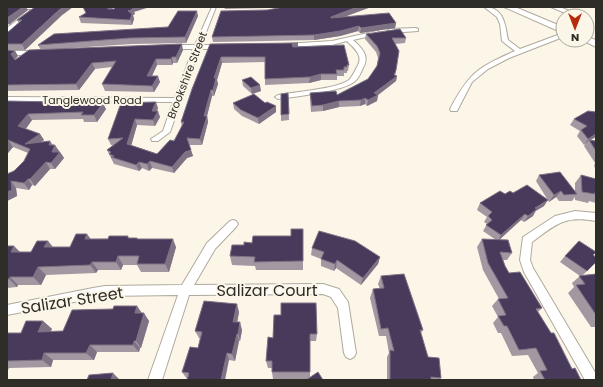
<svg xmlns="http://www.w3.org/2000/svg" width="603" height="387" viewBox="0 0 603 387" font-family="Poppins,sans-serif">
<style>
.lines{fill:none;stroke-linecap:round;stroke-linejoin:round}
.minor-casing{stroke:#afaa9d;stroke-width:2}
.tertiary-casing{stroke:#afaa9d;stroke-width:2}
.primary-casing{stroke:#afaa9d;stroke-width:2}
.minor{fill:#fff;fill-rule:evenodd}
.tertiary{fill:#fff;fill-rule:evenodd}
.primary{fill:#fff;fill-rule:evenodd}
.wall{fill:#a298a1}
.shaded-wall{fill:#7e7285}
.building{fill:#483a5a;stroke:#7e7285}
.labels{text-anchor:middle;stroke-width:4;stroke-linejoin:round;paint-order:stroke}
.far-street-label{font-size:11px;fill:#2f2d27;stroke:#fbf6e8}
.near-street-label{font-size:16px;fill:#2f2d27;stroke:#fbf6e8}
</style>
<rect width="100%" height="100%" fill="#fbf6e8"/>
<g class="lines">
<g class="minor-casing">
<path id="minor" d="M 7,7 L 40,7 L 40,8 L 38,9 L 7,9 Z
M 212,7 L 216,7 L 201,45 L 220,45 L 223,47 L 220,49 L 199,49 L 170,132 L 158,141 L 152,141 L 151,139 L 163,131 L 173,102 L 7,101 L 7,97 L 175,98 L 193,49 L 171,49 L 168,47 L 171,45 L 195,45 Z
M 484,7 C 504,7 505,24 508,40 L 520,49 L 563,33 L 563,37 L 509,58 L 488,69 L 472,82 L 457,111 L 451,111 L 450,109 C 469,73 478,67 515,51 L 502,41 L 500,24 L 497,17 Z
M 416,28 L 418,29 L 418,31 L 390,33 L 387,31 L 390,29 Z
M 377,31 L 380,33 L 379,34 L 353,40 C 362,48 370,56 363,68 C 361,72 359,78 355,81 C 346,91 293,97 278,99 L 275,97 L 278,95 C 294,92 337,89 349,80 C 352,77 355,71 357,67 C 364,56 355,49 347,41 L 332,45 L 287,47 L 285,46 L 285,44 L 332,41 Z
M 7,51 L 36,51 L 39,53 L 36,55 L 7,55 Z
M 575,211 L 596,213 L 596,221 C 565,215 556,224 532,242 L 530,260 L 533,268 L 596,374 L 596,380 L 585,380 L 524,272 L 520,260 L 523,237 L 555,216 Z
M 233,220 L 236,221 L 238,224 L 236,227 L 215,249 L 194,285 L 323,284 L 339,289 L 348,302 L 356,353 L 354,357 L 350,359 L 346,357 L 344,353 L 338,308 L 331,297 L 323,294 L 189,295 L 162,380 L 148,380 L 178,295 L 105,296 L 7,315 L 7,305 L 93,288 L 105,286 L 182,285 L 207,243 L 230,221 Z"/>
</g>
<g class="tertiary-casing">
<path id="tertiary" d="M 35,7 L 42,7 L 7,33 L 7,28 Z
M 551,7 L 560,7 L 581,16 L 572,16 Z"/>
</g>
<g class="primary-casing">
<path id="primary" d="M 504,7 L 515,7 L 563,27 L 563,33 Z
M 587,37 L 596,40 L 596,47 L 582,40 L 587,40 Z"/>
</g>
<use href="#minor" class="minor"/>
<use href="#tertiary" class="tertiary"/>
<use href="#primary" class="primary"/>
</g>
<path class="wall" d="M 80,7 L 114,7 L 112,9 L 134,12 L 135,14 L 133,15 L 134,19 L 132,25 L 81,23 L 79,17 L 86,13 L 83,7 Z
M 224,7 L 278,7 L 267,8 L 225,9 Z
M 371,7 L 344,17 L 396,23 L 395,28 L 360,33 L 358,31 L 340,36 L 314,40 L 213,42 L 212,37 L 267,10 Z
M 61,16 L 25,50 L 7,50 L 7,33 L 19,23 L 17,20 Z
M 198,16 L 186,43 L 132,44 L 57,49 L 183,50 L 177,63 L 173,63 L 172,65 L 157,65 L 152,76 L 160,82 L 154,92 L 105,91 L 102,84 L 112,67 L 95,69 L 79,90 L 7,91 L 7,50 L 15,51 L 18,56 L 15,59 L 41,50 L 38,45 L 168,27 Z
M 366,34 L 406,38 L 405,43 L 395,44 L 396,70 L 395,75 L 397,76 L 396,81 L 378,95 L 377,101 L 367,106 L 365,104 L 360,106 L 339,107 L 323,111 L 311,112 L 310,100 L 310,93 L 337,95 L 368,79 L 377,66 L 378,58 L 376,52 L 365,39 Z
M 298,43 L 298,47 L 349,65 L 348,71 L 347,71 L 347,73 L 344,73 L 344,76 L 337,76 L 337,80 L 321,80 L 309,83 L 265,85 L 265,62 L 222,63 L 217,80 L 218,84 L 214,96 L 212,96 L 207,116 L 208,122 L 202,145 L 189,145 L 193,156 L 187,158 L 174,173 L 152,168 L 149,171 L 142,168 L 139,171 L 114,164 L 107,150 L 114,145 L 111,145 L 108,139 L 121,103 L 158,108 L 157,111 L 160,117 L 155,126 L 137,125 L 131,145 L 157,154 L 174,141 L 182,126 L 181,122 L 210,44 Z
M 242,80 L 261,91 L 252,94 L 243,86 Z
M 288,93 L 289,120 L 281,121 L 281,94 Z
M 7,101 L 53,102 L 54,103 L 106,109 L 97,122 L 84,122 L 83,119 L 32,120 L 26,129 L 40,134 L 44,140 L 41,142 L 53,145 L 59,151 L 64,158 L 55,169 L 50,169 L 35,186 L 32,185 L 29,190 L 16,188 L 17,196 L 7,201 L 7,174 L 14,171 L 24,161 L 28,153 L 13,147 L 8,153 L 7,153 Z
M 233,103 L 265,103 L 276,106 L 276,112 L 259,124 L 242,116 L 234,109 Z
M 588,111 L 591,140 L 596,141 L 596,170 L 594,166 L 595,163 L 584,146 L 586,143 L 584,145 L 577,136 L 580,131 L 570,125 L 574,119 Z
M 539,175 L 575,191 L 575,183 L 581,175 L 596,179 L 596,203 L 589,201 L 588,203 L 575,200 L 575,197 L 572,201 L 559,201 L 556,197 L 549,202 L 536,181 Z
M 513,193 L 544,206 L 536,211 L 533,216 L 524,222 L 521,220 L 499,240 L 512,253 L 507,260 L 503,260 L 505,266 L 509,273 L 542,308 L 538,312 L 572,369 L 581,380 L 534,380 L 533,377 L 538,373 L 528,355 L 512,356 L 501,333 L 498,333 L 493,323 L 498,317 L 492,306 L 498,299 L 499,299 L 483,270 L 477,247 L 482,239 L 496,240 L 483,231 L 487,224 L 484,222 L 487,217 L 477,210 L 480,203 L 505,194 Z
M 303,229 L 303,270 L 256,270 L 255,266 L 232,265 L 230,256 L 244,245 L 252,243 L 291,236 Z
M 129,238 L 137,238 L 138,239 L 176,247 L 169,272 L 141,272 L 137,265 L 123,265 L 121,270 L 98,270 L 96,273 L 46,275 L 41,285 L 18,285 L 17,287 L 7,288 L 7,246 L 20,252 L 31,252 L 48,241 L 53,247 L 70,247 L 91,239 Z
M 312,248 L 380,257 L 378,264 L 361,285 L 336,268 L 334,271 L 321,266 L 321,259 L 311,255 Z
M 593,255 L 587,271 L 583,275 L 596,274 L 596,327 L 591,327 L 568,293 L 574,287 L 572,283 L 580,276 L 560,262 L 565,256 Z
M 381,276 L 423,330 L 421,333 L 428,357 L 441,378 L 439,380 L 387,380 L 387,357 L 389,353 L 386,336 L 379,336 L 370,298 L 373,289 L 380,289 L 378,284 Z
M 137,306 L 142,313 L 149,321 L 141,348 L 140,348 L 139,352 L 97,352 L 94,360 L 53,360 L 51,367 L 9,368 L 7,372 L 7,332 L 9,333 L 21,333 L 43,321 L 52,329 L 50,332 L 63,331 L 113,309 Z
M 239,312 L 237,322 L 242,330 L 240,341 L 239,341 L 235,361 L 229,360 L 187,379 L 182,372 L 198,348 L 200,339 L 199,338 L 195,331 Z
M 274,315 L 317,334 L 316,341 L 310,341 L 310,378 L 308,379 L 273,379 L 272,372 L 272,368 L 268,368 L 266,361 L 273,338 Z"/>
<path class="shaded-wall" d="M 23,7 L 26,7 L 28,10 L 9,25 L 7,22 L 7,18 Z
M 64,7 L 73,7 L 61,16 L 25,50 L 22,44 L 59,10 Z
M 108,7 L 114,7 L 110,10 L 108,9 Z
M 131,7 L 150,7 L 134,12 L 135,14 L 133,15 L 134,19 L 132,25 L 128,11 Z
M 267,7 L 278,7 L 267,8 Z
M 357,7 L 371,7 L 330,22 L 331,17 Z
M 197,11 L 198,16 L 186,43 L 185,37 Z
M 396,23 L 395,28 L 360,33 L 361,28 Z
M 359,26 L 358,31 L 340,36 L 314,40 L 314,35 Z
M 298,43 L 298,48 L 293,50 L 292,44 Z
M 182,44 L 183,50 L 177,63 L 176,57 Z
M 15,51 L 18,56 L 14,60 L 11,54 Z
M 172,57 L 173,63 L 172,65 L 171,59 Z
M 221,57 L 222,63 L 217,80 L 218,84 L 214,96 L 213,90 L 214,78 Z
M 156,59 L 157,65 L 149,82 L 147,76 Z
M 92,63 L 95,69 L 79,90 L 76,84 Z
M 396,70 L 395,76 L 397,76 L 396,81 L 378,95 L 377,101 L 367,106 L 368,100 L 374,93 L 394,75 Z
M 321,74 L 321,80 L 309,83 L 310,77 Z
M 158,76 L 160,82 L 154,92 L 152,86 Z
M 260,85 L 261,91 L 252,94 L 251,88 Z
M 211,90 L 212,96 L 207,116 L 208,122 L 202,145 L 200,139 L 204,116 Z
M 365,98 L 365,104 L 360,106 L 361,100 Z
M 339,101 L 339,107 L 323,111 L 323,105 Z
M 156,102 L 158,108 L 154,117 L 152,111 Z
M 103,103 L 106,109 L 97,122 L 94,115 Z
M 276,106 L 276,112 L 259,124 L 258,118 Z
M 158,111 L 160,117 L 155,126 L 153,120 Z
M 28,114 L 32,120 L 23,132 L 18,126 Z
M 135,119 L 137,125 L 130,150 L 127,144 Z
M 40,134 L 44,140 L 30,150 L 25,144 Z
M 596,134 L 596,137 L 589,141 L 589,140 L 584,145 L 588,139 Z
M 8,140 L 13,147 L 8,153 L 7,152 L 7,142 Z
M 50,141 L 54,147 L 55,145 L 59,151 L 57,155 L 60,152 L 64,158 L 55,169 L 51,163 L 49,145 Z
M 191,150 L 193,156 L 187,158 L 174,173 L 172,167 L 185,152 Z
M 150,161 L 152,168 L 149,171 L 147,164 Z
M 46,162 L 50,169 L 35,186 L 30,179 Z
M 139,162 L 142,168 L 139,171 L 136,165 Z
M 28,179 L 32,185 L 29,190 L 24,183 Z
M 11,181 L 16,188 L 17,196 L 7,201 L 7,192 Z
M 561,191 L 556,197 L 549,202 L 554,195 Z
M 548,200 L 544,206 L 535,211 L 533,216 L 524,222 L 528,216 L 535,208 Z
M 525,214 L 521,220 L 498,241 L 501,235 Z
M 87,234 L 93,242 L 85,239 Z
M 173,239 L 176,247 L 169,272 L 165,264 Z
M 48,241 L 54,249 L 44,247 Z
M 14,246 L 22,254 L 11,252 Z
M 118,256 L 123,265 L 121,270 L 116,262 Z
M 380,257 L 378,264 L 361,285 L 363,278 Z
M 337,260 L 336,268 L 334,271 L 335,264 Z
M 92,262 L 98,270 L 96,273 L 90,265 Z
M 38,267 L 46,275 L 41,285 L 33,277 Z
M 10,277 L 18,285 L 17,287 L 9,279 Z
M 237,304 L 239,312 L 236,329 L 233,322 Z
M 137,306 L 142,314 L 135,313 Z
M 144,313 L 149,321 L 141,348 L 136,341 Z
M 43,321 L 52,329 L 47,339 L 38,332 Z
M 240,322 L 242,330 L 240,341 L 238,334 Z
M 237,334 L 239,341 L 235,361 L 232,354 Z
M 134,341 L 140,348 L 139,352 L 133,345 Z
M 90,345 L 97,352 L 94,360 L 86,353 Z
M 44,353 L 53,360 L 51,367 L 42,360 Z
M 227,353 L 229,360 L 225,380 L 221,380 Z
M 113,373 L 120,380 L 111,380 Z"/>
<path class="building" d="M 7,7 L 23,7 L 7,18 Z
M 35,7 L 64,7 L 59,10 L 22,44 L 7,44 L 7,33 L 22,20 L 17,20 Z
M 83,7 L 108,7 L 108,9 L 114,9 L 116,7 L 132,7 L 131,7 L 133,9 L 128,11 L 132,14 L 130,20 L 79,17 L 86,13 Z
M 284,7 L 357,7 L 331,17 L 331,18 L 389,13 L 396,23 L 361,28 L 359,26 L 340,31 L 314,35 L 212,37 L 221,11 L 267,10 Z
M 178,11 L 197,11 L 185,37 L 130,38 L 38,45 L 54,34 L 168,27 Z
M 400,29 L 406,38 L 392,38 L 399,51 L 396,70 L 394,75 L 397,76 L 374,93 L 378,95 L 368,100 L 365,98 L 361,100 L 339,101 L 323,105 L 312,106 L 310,93 L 336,91 L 337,95 L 368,79 L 377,66 L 380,53 L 377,46 L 366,34 Z
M 298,43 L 292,44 L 293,47 L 344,45 L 349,65 L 347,65 L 347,67 L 344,67 L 344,70 L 336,70 L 337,74 L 321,74 L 310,77 L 265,79 L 265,57 L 221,57 L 214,78 L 216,78 L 213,90 L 211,90 L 204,116 L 207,116 L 200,139 L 187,138 L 191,150 L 185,152 L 172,167 L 150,161 L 147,164 L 139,162 L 136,165 L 111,157 L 114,156 L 109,154 L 111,152 L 107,150 L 123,138 L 108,139 L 121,103 L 156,102 L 152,111 L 158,111 L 153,120 L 135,119 L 127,144 L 157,154 L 170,140 L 174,141 L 184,122 L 181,122 L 192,89 L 210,44 Z
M 182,44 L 176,57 L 172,57 L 171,59 L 156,59 L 147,76 L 158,76 L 152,86 L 102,84 L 116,61 L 92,63 L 76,84 L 7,85 L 7,50 L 15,51 L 11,54 L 15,60 L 29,50 Z
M 251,77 L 260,85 L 251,88 L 242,80 Z
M 288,93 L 289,114 L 281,115 L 281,94 Z
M 254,94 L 265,103 L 267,102 L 276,106 L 258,118 L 241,110 L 233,103 Z
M 7,101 L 53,102 L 52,103 L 98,102 L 103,103 L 94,115 L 81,115 L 83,112 L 28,114 L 18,126 L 40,134 L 25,144 L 50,141 L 49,145 L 55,145 L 52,152 L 60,152 L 51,163 L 46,162 L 30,179 L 28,179 L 24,183 L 11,181 L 12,190 L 7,192 L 7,174 L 14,171 L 24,161 L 30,149 L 8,140 L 7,142 Z
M 588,111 L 596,112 L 596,134 L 588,139 L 581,130 L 587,126 L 574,119 Z
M 589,140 L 596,141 L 596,151 Z
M 560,172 L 577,194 L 564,195 L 561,191 L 554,195 L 539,175 Z
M 581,175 L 596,179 L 596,193 L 594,193 L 595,194 L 582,192 Z
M 527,185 L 548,200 L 535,208 L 537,209 L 528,216 L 525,214 L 501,235 L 486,225 L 492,220 L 488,216 L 492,212 L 480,203 L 500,191 L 505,194 L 510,191 L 513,193 Z
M 291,229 L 303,229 L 303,261 L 254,262 L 255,257 L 230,256 L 232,245 L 244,245 L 244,242 L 252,243 L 253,236 L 291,236 Z
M 319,231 L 355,241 L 380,257 L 363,278 L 337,260 L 335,264 L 321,259 L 324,252 L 312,248 Z
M 76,234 L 87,234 L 85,239 L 108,239 L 109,236 L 128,236 L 128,238 L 137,238 L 137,239 L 173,239 L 165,264 L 137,264 L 139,256 L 118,256 L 116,262 L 92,262 L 90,265 L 38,267 L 33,277 L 10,277 L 9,279 L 7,279 L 7,246 L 14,246 L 11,252 L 31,252 L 37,241 L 48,241 L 44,247 L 70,247 Z
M 482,239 L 508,240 L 512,253 L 500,252 L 505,266 L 509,273 L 520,272 L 542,308 L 536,309 L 551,333 L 554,333 L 572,369 L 575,368 L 581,380 L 545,380 L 540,371 L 547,370 L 536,348 L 519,350 L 507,326 L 504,326 L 498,316 L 506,315 L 498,299 L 508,298 L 488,263 Z
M 579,241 L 596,252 L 593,255 L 596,257 L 596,262 L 587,271 L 565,256 Z
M 404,274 L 423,330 L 420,330 L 428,357 L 439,358 L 441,378 L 431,377 L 431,380 L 390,380 L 390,350 L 394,351 L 388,328 L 381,329 L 373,289 L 384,288 L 381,276 Z
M 596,274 L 596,315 L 576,285 L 585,284 L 579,276 Z
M 204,301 L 237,304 L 233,322 L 240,322 L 238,334 L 237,334 L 232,354 L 227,353 L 221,380 L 187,380 L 189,373 L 182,372 L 190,347 L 198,348 L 202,332 L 195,331 Z
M 281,303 L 316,303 L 317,334 L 310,334 L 310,372 L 272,372 L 272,361 L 266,361 L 268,337 L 273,338 L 274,315 L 281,315 Z
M 114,306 L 137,306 L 135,313 L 144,313 L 136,341 L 134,341 L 133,345 L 90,345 L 86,353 L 44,353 L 42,360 L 7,361 L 7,333 L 21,333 L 26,321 L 43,321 L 38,332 L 63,331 L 72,310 L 113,309 Z
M 318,372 L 323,380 L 306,380 Z
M 113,373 L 111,380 L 87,380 L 89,375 Z"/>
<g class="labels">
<g class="far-street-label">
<text transform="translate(187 75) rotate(-69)" y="4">Brookshire Street</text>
<text x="92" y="104">Tanglewood Road</text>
</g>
<g class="near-street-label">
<text x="267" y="296">Salizar Court</text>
<text transform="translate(72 300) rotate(-9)" y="6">Salizar Street</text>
</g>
</g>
<rect width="603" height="387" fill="none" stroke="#2f2d27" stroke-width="16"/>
<g transform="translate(575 28) rotate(180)"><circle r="19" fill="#fbf6e8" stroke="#a9a69b"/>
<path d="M0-3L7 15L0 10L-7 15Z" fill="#b72b0d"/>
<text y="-6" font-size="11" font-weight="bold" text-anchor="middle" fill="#2f2d27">N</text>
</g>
</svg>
